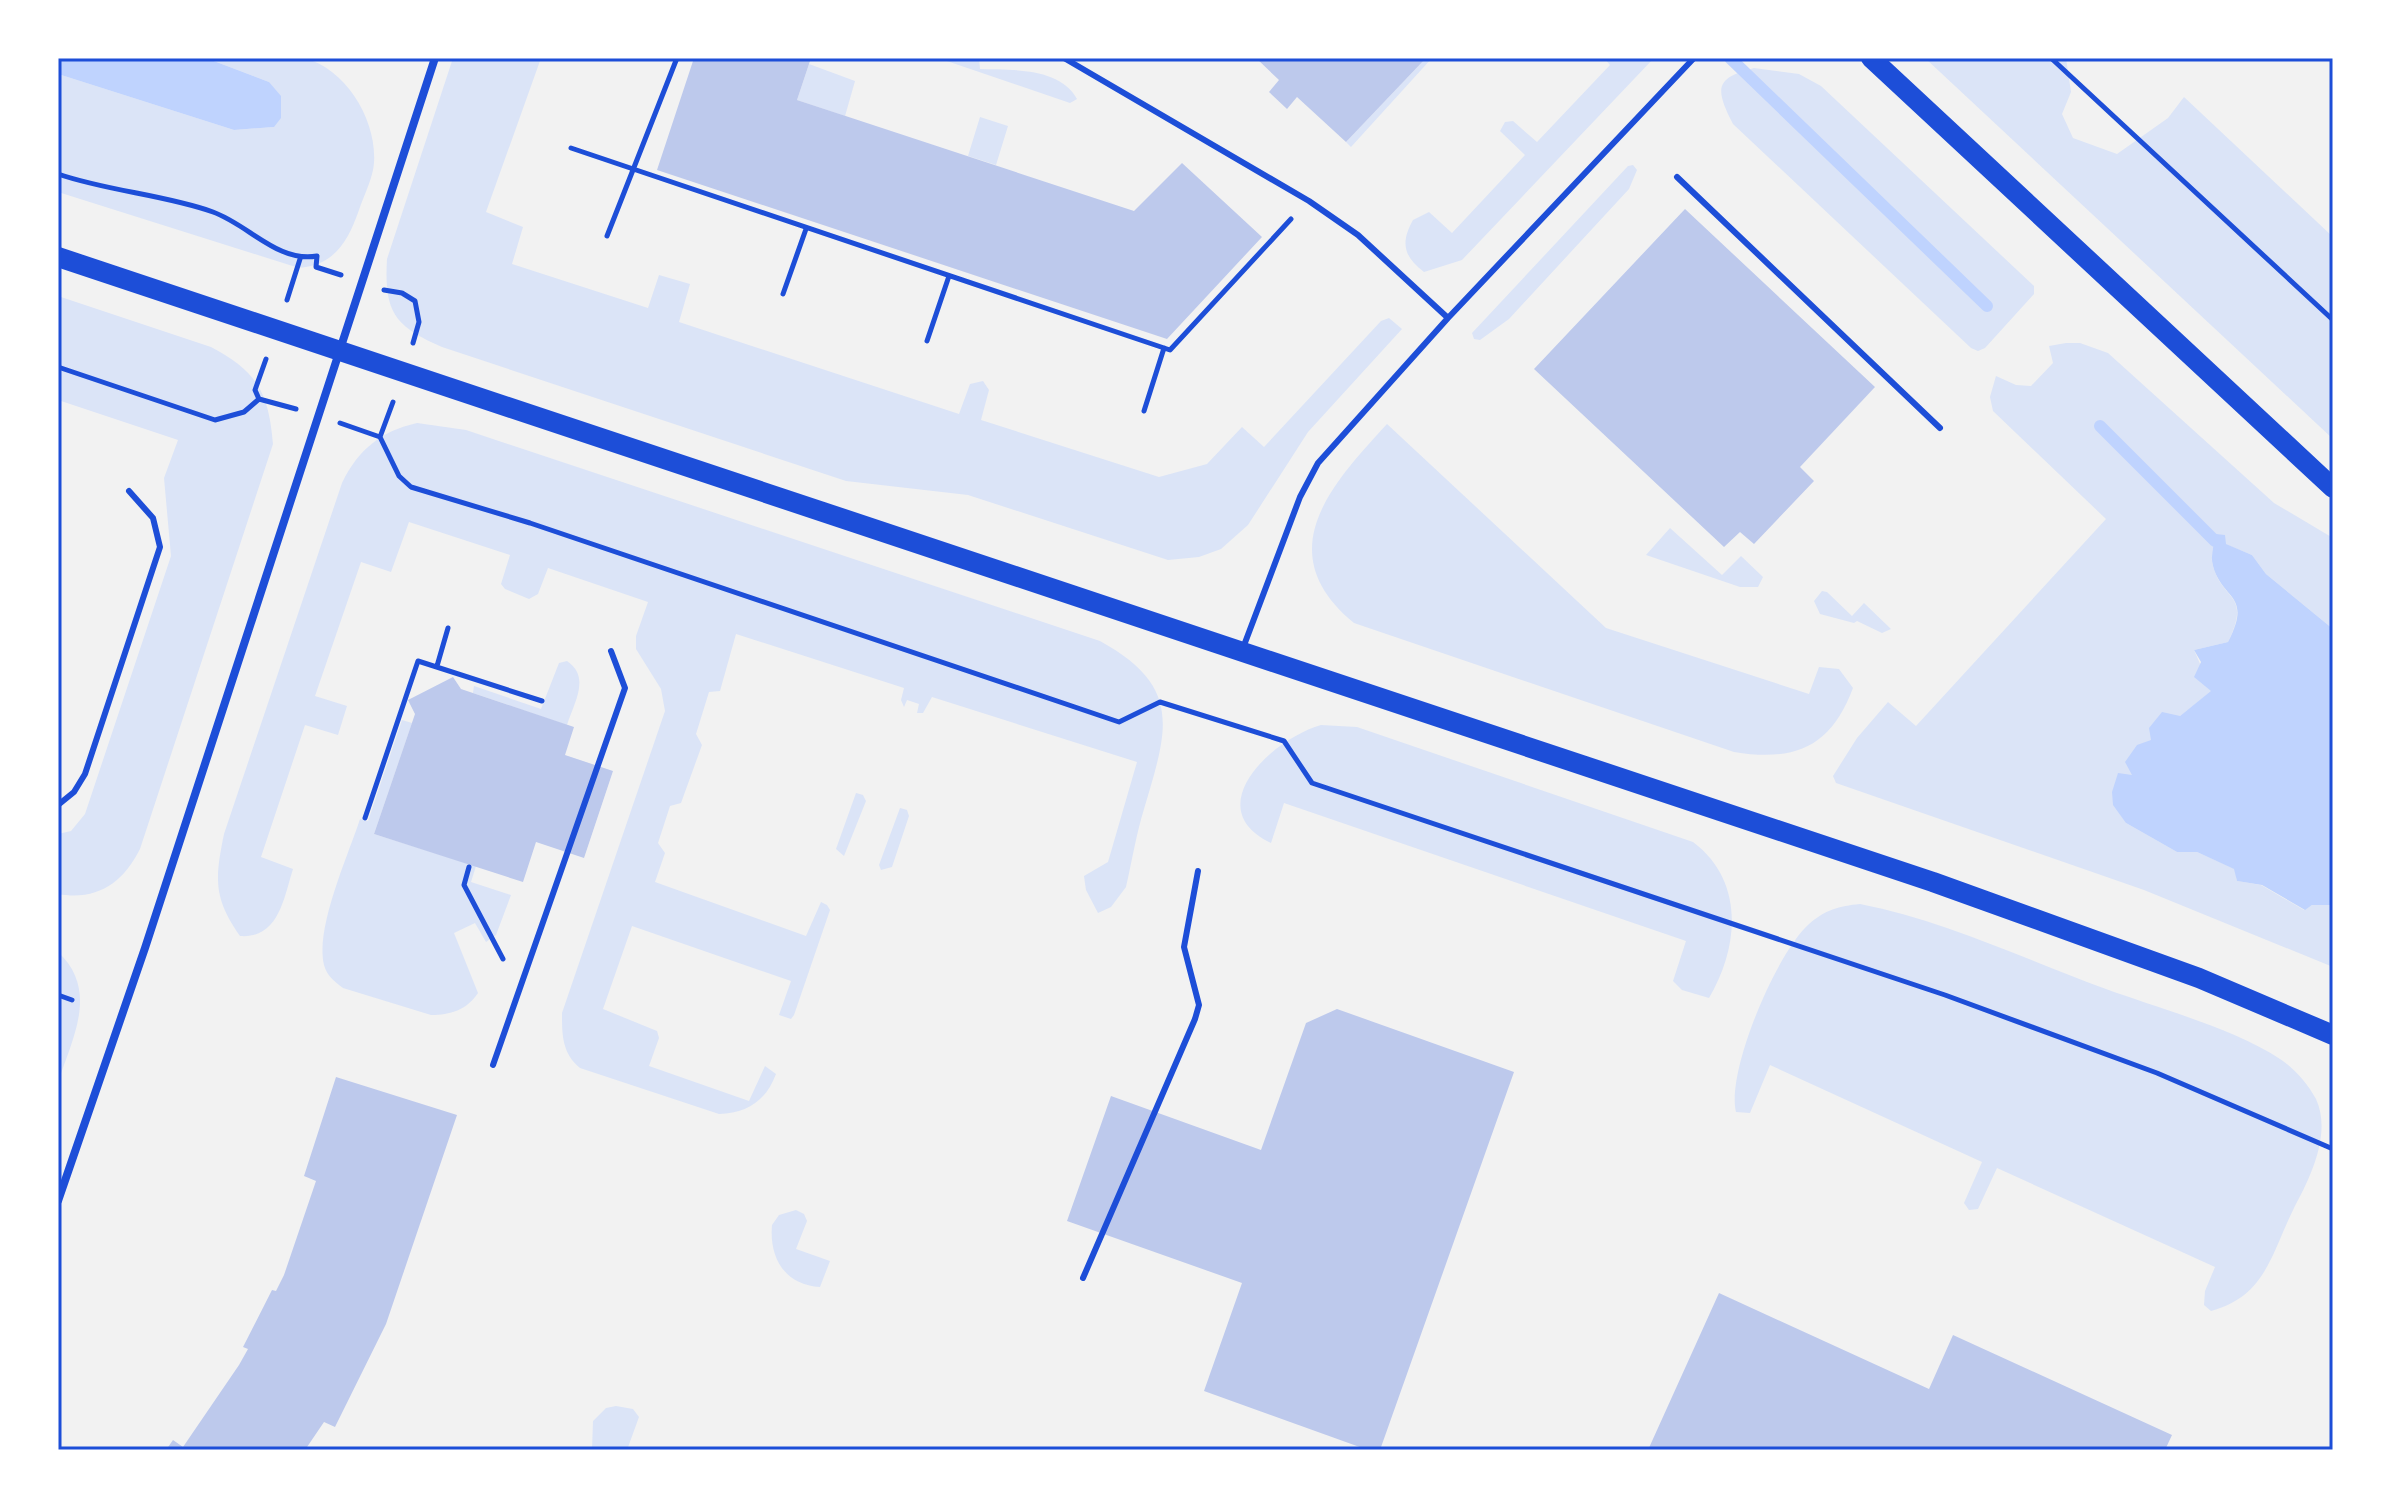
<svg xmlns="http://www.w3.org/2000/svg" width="2391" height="1508" viewBox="0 0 2391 1508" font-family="'Exo 2',sans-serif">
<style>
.green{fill:#dbe4f7}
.water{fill:#bfd3fe}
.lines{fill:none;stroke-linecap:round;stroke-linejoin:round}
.stream{stroke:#bfd3fe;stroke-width:12}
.building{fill:#bdc9ec}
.path{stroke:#1d4ed8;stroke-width:5}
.service{stroke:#1d4ed8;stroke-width:6}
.minor{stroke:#1d4ed8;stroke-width:8}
.primary{stroke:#1d4ed8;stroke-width:20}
.neatline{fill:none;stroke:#1d4ed8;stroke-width:3}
</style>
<rect width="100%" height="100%" fill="#f2f2f2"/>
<path class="green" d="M 206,58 C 234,58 278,52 304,58 C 347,69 377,121 374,163 C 373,178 364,195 359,210 C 348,241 335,265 299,268 L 58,192 L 58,74 L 234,130 L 274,127 L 269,82 Z
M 453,58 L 541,58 L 486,212 L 523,227 L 512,264 L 648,308 L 659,275 L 690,284 L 679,322 L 959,414 L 970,384 L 983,381 L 989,390 L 981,420 L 1159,477 L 1207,464 L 1242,427 L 1264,447 L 1381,321 L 1389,318 L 1402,329 L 1308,432 L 1248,525 L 1221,549 L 1199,557 L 1168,560 L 968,495 L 846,481 L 442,347 C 394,326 384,312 387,259 Z
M 938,58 L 979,58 L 980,69 C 1011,70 1060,67 1077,99 L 1070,103 Z
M 1426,58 L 1432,58 L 1351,147 L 1346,142 Z
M 1604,58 L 1654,58 L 1462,260 L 1424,272 C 1404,257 1400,243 1413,220 L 1429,212 L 1452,233 L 1525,155 L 1500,131 L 1505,122 L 1513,121 L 1537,142 L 1610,65 Z
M 1925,58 L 2066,58 L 2071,92 L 2062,114 L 2073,138 L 2117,154 L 2168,118 L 2184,97 L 2333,237 L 2333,439 Z
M 809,64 L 855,81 L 845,116 L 797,100 Z
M 1754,68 L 1799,74 L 1821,86 L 2034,286 L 2034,294 L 1985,348 L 1978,351 L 1971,348 L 1733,124 C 1714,87 1716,78 1754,68 Z
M 980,117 L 1008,126 L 996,165 L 968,156 Z
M 1633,165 L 1637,170 L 1629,189 L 1509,319 L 1480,340 L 1474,339 L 1472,333 L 1628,166 Z
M 58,296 L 211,347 C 257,371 269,393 273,444 L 140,849 C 123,883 97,901 58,894 L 58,834 L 71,831 L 85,814 L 171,556 L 164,478 L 178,440 L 58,400 Z
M 2066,343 L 2080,343 L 2108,353 L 2274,503 L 2333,538 L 2333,629 L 2266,574 L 2252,555 L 2225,544 L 2216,534 C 2214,544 2210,557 2213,566 C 2222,601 2252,593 2228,642 L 2194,650 L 2212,691 C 2152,738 2138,744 2126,823 L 2177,852 L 2197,852 L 2235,869 L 2237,881 L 2261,885 L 2304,910 L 2312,905 L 2333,905 L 2333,967 L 2144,890 L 1836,783 L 1833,776 L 1857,738 L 1888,702 L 1916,726 L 2106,519 L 1993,411 L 1990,397 L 1996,376 L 2016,385 L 2031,386 L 2053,363 L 2049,346 Z
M 417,423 L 466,430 L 1100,641 C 1184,687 1167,731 1144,809 C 1136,835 1132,861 1126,887 L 1111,907 L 1098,913 L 1086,890 L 1084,876 L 1108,862 L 1137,762 L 932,697 L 923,713 L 917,713 L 919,704 L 907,700 L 904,707 L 901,700 L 904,688 L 736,634 L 720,691 L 709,692 L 696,734 L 702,745 L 681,803 L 670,806 L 658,843 L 665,853 L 655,882 L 806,936 L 821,902 L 827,905 L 830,910 L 794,1015 L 791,1019 L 779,1015 L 791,981 L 632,926 L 603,1009 L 657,1031 L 659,1038 L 649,1066 L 749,1101 L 765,1066 L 776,1074 C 766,1101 747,1113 719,1114 L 580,1068 C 562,1053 562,1035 562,1013 L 665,711 L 661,689 L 636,649 L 636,636 L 648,602 L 548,568 L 538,594 L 529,599 L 505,589 L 501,584 L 510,555 L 409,522 L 391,572 L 361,562 L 315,696 L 347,706 L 338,735 L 305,725 L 261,857 L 293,869 C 284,897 279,939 240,936 C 213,898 215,878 224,834 L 342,483 C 358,450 381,431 417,423 Z
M 1387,424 L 1606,628 L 1809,694 L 1819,667 L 1839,669 L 1853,688 C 1831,747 1795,762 1734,752 L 1354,623 C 1268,552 1332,484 1387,424 Z
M 1670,528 L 1722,575 L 1741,556 L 1763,577 L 1758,587 L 1740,587 L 1646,555 Z
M 1822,591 L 1827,592 L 1852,616 L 1864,603 L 1891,629 L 1882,633 L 1857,621 L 1854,623 L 1820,614 L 1814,601 Z
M 567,661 C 591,677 574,703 567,725 L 473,693 L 474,686 L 541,709 L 559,663 Z
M 402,720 L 412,723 L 374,834 L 476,866 L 471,882 L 511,895 L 496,935 L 486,942 L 475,923 L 454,933 L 478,993 C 467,1010 450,1015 431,1015 L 343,988 C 334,981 327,976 324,965 C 315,928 348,856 360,819 L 368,821 Z
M 1321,725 L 1357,727 L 1693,842 C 1745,881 1739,947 1709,998 L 1682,990 L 1673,981 L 1686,941 L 1284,803 L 1271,843 C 1198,808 1272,739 1321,725 Z
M 856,793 L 863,795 L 866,801 L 844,856 L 836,849 Z
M 900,808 L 907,810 L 909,816 L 892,867 L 881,870 L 879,865 Z
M 1860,904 C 1944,920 2026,960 2106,989 C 2158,1008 2235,1029 2280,1059 C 2294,1068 2308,1084 2316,1099 C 2332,1134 2310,1178 2294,1208 C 2271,1254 2266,1296 2211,1311 L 2204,1305 L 2205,1291 L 2215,1267 L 1997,1168 L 1978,1209 L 1969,1210 L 1964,1203 L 1982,1162 L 1770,1065 L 1750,1113 L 1736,1112 C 1726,1071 1777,952 1809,924 C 1825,910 1839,906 1860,904 Z
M 58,952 C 99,990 73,1037 58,1082 Z
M 796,1210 L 804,1214 L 807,1221 L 796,1249 L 830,1261 L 820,1287 C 785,1285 769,1258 772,1225 L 779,1215 Z
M 616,1406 L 633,1409 L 639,1417 L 627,1450 L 592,1450 L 593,1421 L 606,1408 Z"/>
<path class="water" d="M 58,58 L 206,58 L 269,82 L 281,96 L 281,118 L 274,127 L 234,130 L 58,74 Z
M 2216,534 L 2225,535 L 2226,544 L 2252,555 L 2266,574 L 2333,629 L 2333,905 L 2312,905 L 2305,910 L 2262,885 L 2237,881 L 2234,869 L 2197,852 L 2177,852 L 2126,823 L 2113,805 L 2112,792 L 2118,773 L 2132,775 L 2125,762 L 2137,745 L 2151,740 L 2149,728 L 2162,712 L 2180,716 L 2211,691 L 2194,677 L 2201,662 L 2194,650 L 2228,642 C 2253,594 2222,600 2213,566 C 2210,556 2214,544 2216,534 Z"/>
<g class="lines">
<path class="stream" d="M 1730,58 L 1987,306
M 2100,426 L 2215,541"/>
</g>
<path class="building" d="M 694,58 L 811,58 L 797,100 L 1134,211 L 1182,163 L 1262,237 L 1167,339 L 657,170 Z
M 1256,58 L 1426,58 L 1346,142 L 1297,97 L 1287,109 L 1269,92 L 1279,80 Z
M 1685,209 L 1875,387 L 1800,467 L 1814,481 L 1754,544 L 1740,532 L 1724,547 L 1534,369 Z
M 453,677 L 461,689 L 574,727 L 565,755 L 613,771 L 584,858 L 536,842 L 523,882 L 374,834 L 415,714 L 408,700 Z
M 1337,1009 L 1514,1072 L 1380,1450 L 1368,1450 L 1204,1391 L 1242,1283 L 1067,1221 L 1111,1096 L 1261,1150 L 1306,1023 Z
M 336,1077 L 457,1115 L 386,1324 L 335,1427 L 324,1422 L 305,1450 L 166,1450 L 173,1440 L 183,1447 L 239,1365 L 248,1349 L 243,1347 L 272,1290 L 276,1291 L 284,1275 L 316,1181 L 304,1176 Z
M 1719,1293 L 1929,1389 L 1953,1335 L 2172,1435 L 2165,1450 L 1648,1450 Z"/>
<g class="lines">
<path class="path" d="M 2051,58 L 2333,320
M 571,148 L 1170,350 L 1291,219
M 58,174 C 107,191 166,195 213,212 C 249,225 278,263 317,256 L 316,267 L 341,275
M 607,236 L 677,58
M 384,290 L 402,293 L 415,301 L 419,322 L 413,343
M 783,294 L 806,229
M 287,300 L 300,259
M 927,341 L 949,276
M 58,367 L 215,420 L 244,412 L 259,399 L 296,409
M 259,399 L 255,390 L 266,359
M 393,402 L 380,437 L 399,476 L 411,487 L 530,523 L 1119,722 L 1160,702 L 1284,741 L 1312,783 L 1945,995 L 2157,1073 L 2333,1149
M 1144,411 L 1164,348
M 340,423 L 380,437
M 437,666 L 448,628
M 365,818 L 418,661 L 542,701
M 469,867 L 464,885 L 503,959
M 58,995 L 72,1000"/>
<path class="service" d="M 1064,58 L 1309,201 L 1358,235 L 1448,318
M 1677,177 L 1940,428
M 1243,648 L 1300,497 L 1318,463 L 1448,318 L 1694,58
M 58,805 L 74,792 L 85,774 L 160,547 L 153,518 L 129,491
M 493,1065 L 625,688 L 611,651
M 1083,1278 L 1195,1019 L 1199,1005 L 1184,947 L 1198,871"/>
<path class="minor" d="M 58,1201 L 145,948 L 435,58"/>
<path class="primary" d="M 1871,58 L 2333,488
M 58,257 L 1933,882 L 2199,978 L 2333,1035"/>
</g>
<rect width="2391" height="1508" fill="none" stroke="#ffffff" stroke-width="120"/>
<rect x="60" y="60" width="2271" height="1388" class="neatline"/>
</svg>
